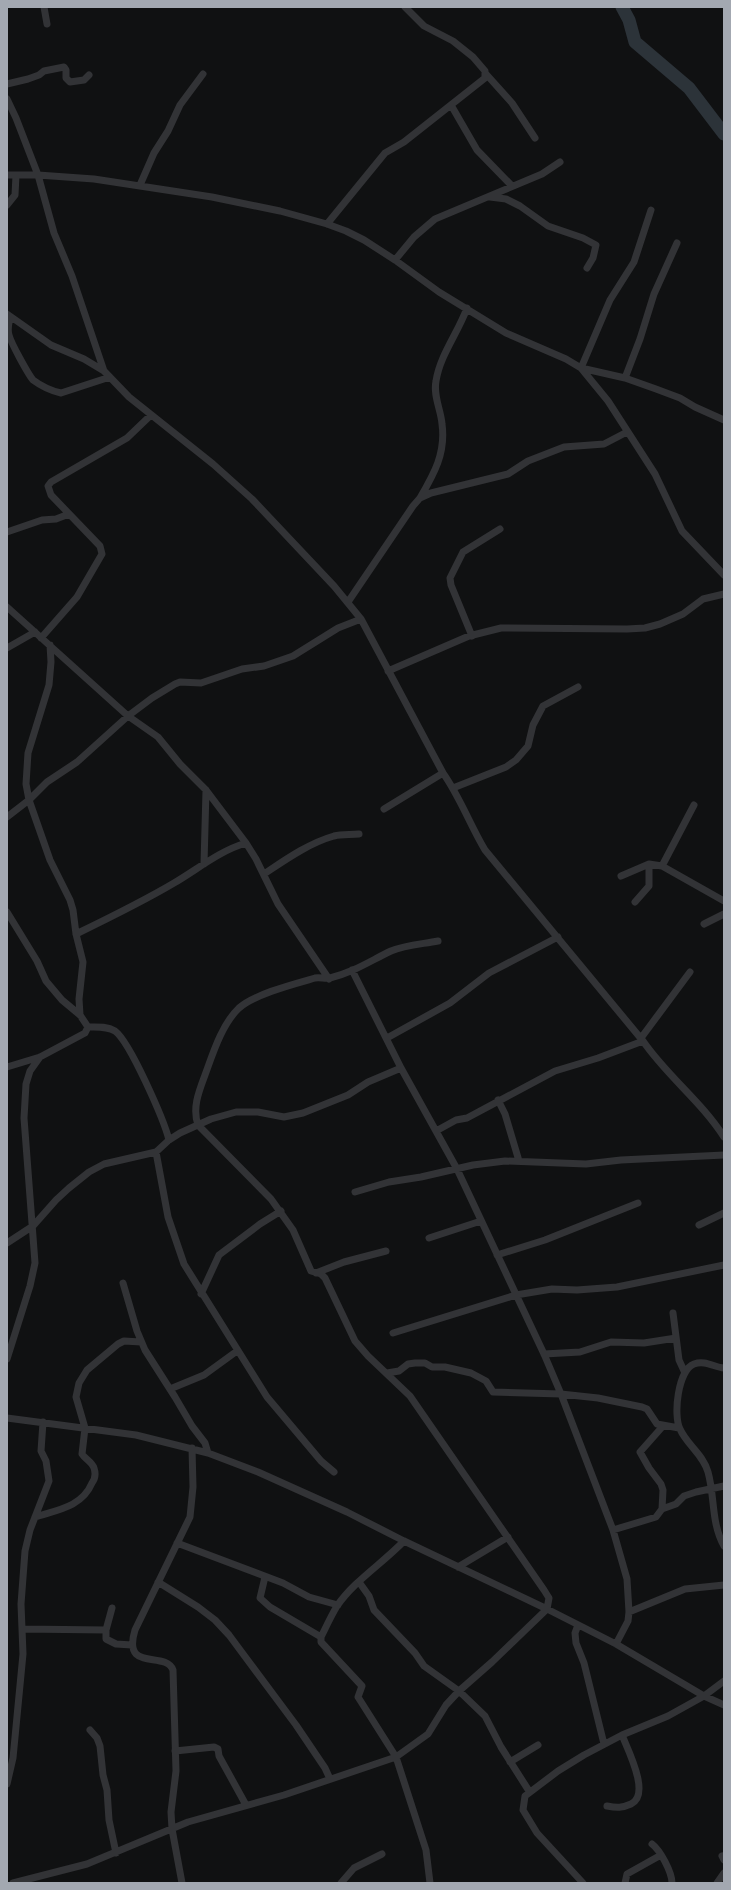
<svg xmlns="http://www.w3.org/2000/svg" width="731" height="1890" viewBox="0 0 731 1890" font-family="Barlow,sans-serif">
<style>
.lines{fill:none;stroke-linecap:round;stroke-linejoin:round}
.river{stroke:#2c3339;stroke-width:13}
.minor{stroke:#323336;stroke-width:7}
</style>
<rect width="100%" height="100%" fill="#101112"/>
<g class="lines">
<path class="river" d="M 622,7 L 629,20 L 635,42 L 689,88 L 724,134"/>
<path class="minor" d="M 44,7 L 47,24
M 486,74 L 512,103 L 535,138
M 7,84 L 28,79 L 39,75 L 44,71 L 64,67 L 66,70 L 66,78 L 70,82 L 84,80 L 89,75
M 7,99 L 16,118 L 38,175 L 54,233 L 72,276 L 104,371
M 451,105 L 477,150 L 512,186
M 7,175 L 38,175 L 94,179 L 212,197 L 280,211 L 327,224 L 346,231 L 364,240 L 395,260 L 439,292 L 506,333 L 566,359 L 581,368 L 608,401 L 655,474 L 682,531 L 724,575
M 140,185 L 154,153 L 168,131 L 180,105 L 203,74
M 490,197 L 506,199 L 520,206 L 548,226 L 583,238 L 596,245 L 593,258 L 587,268
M 7,205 L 15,195 L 16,175
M 651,210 L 634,262 L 610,300 L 581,368 L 625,378 L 656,389 L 680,398 L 695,407 L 724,420
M 327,224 L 385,153 L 404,142 L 485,78 L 485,71 L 473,57 L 453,41 L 424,26 L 405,7
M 395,260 L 414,237 L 435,219 L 542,174 L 560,162
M 7,314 L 51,345 L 84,359 L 104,371 L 129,397 L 213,464 L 252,499 L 334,586 L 361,619 L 443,773 C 460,797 470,825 485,850 L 643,1041 C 667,1076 701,1101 724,1137
M 10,317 C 9,323 7,329 9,335 C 11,343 28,374 33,380 C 41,386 52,391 61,393 L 110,377
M 625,378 L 640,339 L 654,294 L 677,243
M 420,498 C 434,474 446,453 442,424 C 441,410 433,396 436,381 C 440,355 458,333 467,308
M 7,532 L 42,520 L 56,519 L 69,514
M 348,602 L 413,506 L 420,498 L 431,493 L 508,474 L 528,461 L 564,447 L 604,444 L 627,432
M 7,607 L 128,716 L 158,737 L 180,764 L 206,790 L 246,843 L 256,859 L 278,904 L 329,979
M 472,636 L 451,585 L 450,578 L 463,552 L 500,529
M 41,638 L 77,597 L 102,554 L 100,546 L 51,495 L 48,486 L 51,482 L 127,438 L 151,415
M 50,645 L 51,662 L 49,685 L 28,753 L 26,784 L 29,800 L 50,860 L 70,900 L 73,910 L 76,934 L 83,962 L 79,999 L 80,1015
M 7,648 L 35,632
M 388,671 L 469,636 L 501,628 L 627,629 L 645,628 L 660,624 L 683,614 L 703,599 L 724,594
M 453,788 L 506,767 L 516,760 L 528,746 L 533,725 L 543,706 L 578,687
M 384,809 L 443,773
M 7,817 L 29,800 L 47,782 L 77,762 L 128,716 L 152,698 L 175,684 L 180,682 L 201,683 L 242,669 L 264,666 L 293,656 L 338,628 L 361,619
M 204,864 L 206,790
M 662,866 L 724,901
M 264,874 C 285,860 309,843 334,836 C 342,834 351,835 359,834
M 621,876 L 649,864 L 662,866 L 694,805
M 635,902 L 649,886 L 649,864
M 7,912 L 37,961 L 46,981 L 62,1000 L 80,1015 L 88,1027 L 85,1033 L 40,1057 L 7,1067
M 704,924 L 724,914
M 76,934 C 109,918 142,902 174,883 C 198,869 219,851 246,843
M 352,970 L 401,1068 L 457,1169 L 544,1354 L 561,1394 L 613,1530 L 627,1579 L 629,1612 L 628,1621 L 616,1644
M 88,1027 C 96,1027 107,1026 115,1031 C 130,1042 164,1120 169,1140
M 387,1038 L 450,1003 L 489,973 L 558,937
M 641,1038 L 690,972
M 498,1100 L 505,1114 L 519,1161
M 436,1131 L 456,1120 L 467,1118 L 555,1071 L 598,1058 L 643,1041
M 156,1152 L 168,1217 L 184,1264 L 267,1397 L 321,1461 L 334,1472
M 355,1192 L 389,1182 L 421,1177 L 473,1165 L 505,1161 L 586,1164 L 621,1160 L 724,1155
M 699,1225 L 724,1213
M 429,1238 L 481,1221
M 7,1243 L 33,1226 L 56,1200 L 69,1188 L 89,1172 L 104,1164 L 156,1152 L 169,1140 L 180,1133 L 211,1119 L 236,1112 L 258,1112 L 284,1117 L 303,1113 L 348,1095 L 368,1082 L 401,1068
M 497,1255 L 545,1240 L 638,1203
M 316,1273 L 344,1262 L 386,1251
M 123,1283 L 137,1331 L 145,1350 L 175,1397 L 192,1426 L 205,1443 L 208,1453
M 201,1294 L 219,1255 L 260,1224 L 281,1211
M 673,1313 L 679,1360 L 685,1373
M 393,1333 L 516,1295 L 552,1289 L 577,1290 L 617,1287 L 724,1265
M 544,1354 L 580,1352 L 611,1342 L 644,1343 L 676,1338
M 7,1359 L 30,1286 L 35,1263 L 24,1118 L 26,1084 L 30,1071 L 40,1057
M 724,1368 C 714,1367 705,1360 694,1364 C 678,1370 673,1415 680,1429 C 687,1445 703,1454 708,1472 C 715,1497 711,1523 724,1546
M 387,1373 L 399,1371 L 408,1364 L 415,1363 L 425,1363 L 432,1367 L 445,1367 L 471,1373 L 486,1381 L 493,1392 L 561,1394 L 598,1398 L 642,1407 L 647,1409 L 657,1424 L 679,1428
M 170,1389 L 204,1375 L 237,1351
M 7,1418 L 136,1435 L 208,1453 L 258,1472 L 347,1512 L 404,1541 L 547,1609 L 616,1644 L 704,1696 L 724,1705
M 662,1509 L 676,1504 L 684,1496 L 696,1492 L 724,1486
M 35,1517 C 57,1510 82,1507 92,1483 C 95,1479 96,1474 94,1468 C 92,1462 85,1459 82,1454 L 85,1428 L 76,1397 L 79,1383 L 87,1370 L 118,1344 L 124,1341 L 141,1342
M 613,1530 L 656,1517 L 662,1509 L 663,1490 L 661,1484 L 649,1468 L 640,1452 L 663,1426
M 404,1541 C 383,1563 354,1581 337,1606 C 331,1616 326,1627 321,1637 L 321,1642 L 362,1686 L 358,1697 L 396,1757 L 426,1850 L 430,1883
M 177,1543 L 283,1583 L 309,1597 L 338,1605
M 458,1567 L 508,1537
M 265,1577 L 260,1598 L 270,1607 L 321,1637
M 158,1582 L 198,1607 L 215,1620 L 229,1635 L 296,1725 L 325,1768 L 330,1779
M 359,1582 L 369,1596 L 374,1610 L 415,1653 L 424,1666 L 459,1691 L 485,1716 L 501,1747 L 529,1791
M 112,1608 L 106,1630 L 106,1639 L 116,1644 L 132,1645
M 629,1612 L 685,1589 L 724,1585
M 578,1625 L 575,1633 L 576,1643 L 584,1663 L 604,1744
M 22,1629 L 106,1630
M 90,1730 L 97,1738 L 100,1746 L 103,1775 L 107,1790 L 109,1820 L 116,1853
M 175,1751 L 214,1747 L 218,1749 L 219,1756 L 246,1805
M 510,1762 L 538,1745
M 7,1784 L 13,1758 L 23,1654 L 21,1604 L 25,1551 L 30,1530 L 49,1481 L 46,1461 L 41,1451 L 43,1422
M 607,1806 C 617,1808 622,1808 631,1804 C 651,1795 628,1750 622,1735
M 652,1844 C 660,1850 672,1872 672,1883
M 722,1856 L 724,1860
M 13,1883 L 87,1864 L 188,1822 L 284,1795 L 396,1757 L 428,1734 L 446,1705 L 459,1691 L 492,1662 L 547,1609 L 549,1598 L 544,1590 L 410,1396 L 368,1356 L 355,1341 L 325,1278 L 321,1274 L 311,1271 L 293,1230 L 271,1199 L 198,1125 C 192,1108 199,1091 205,1075 C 213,1053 222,1024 239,1008 C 255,994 294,984 315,978 C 320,977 325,979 330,978 C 352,973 370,961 391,951 C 405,945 423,944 438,941
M 182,1883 L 172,1829 L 171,1812 L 176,1771 L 173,1670 C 165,1650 122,1673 135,1630 L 190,1517 L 193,1487 L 192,1448
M 341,1883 L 354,1868 L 382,1854
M 583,1883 L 537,1833 L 523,1810 L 525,1796 L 558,1771 L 584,1755 L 622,1735 L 668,1716 L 704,1696 L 724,1681
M 625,1883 L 627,1874 L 661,1855
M 717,1883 L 724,1873"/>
</g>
<rect width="731" height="1890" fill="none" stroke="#a3a8b1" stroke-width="16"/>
</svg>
